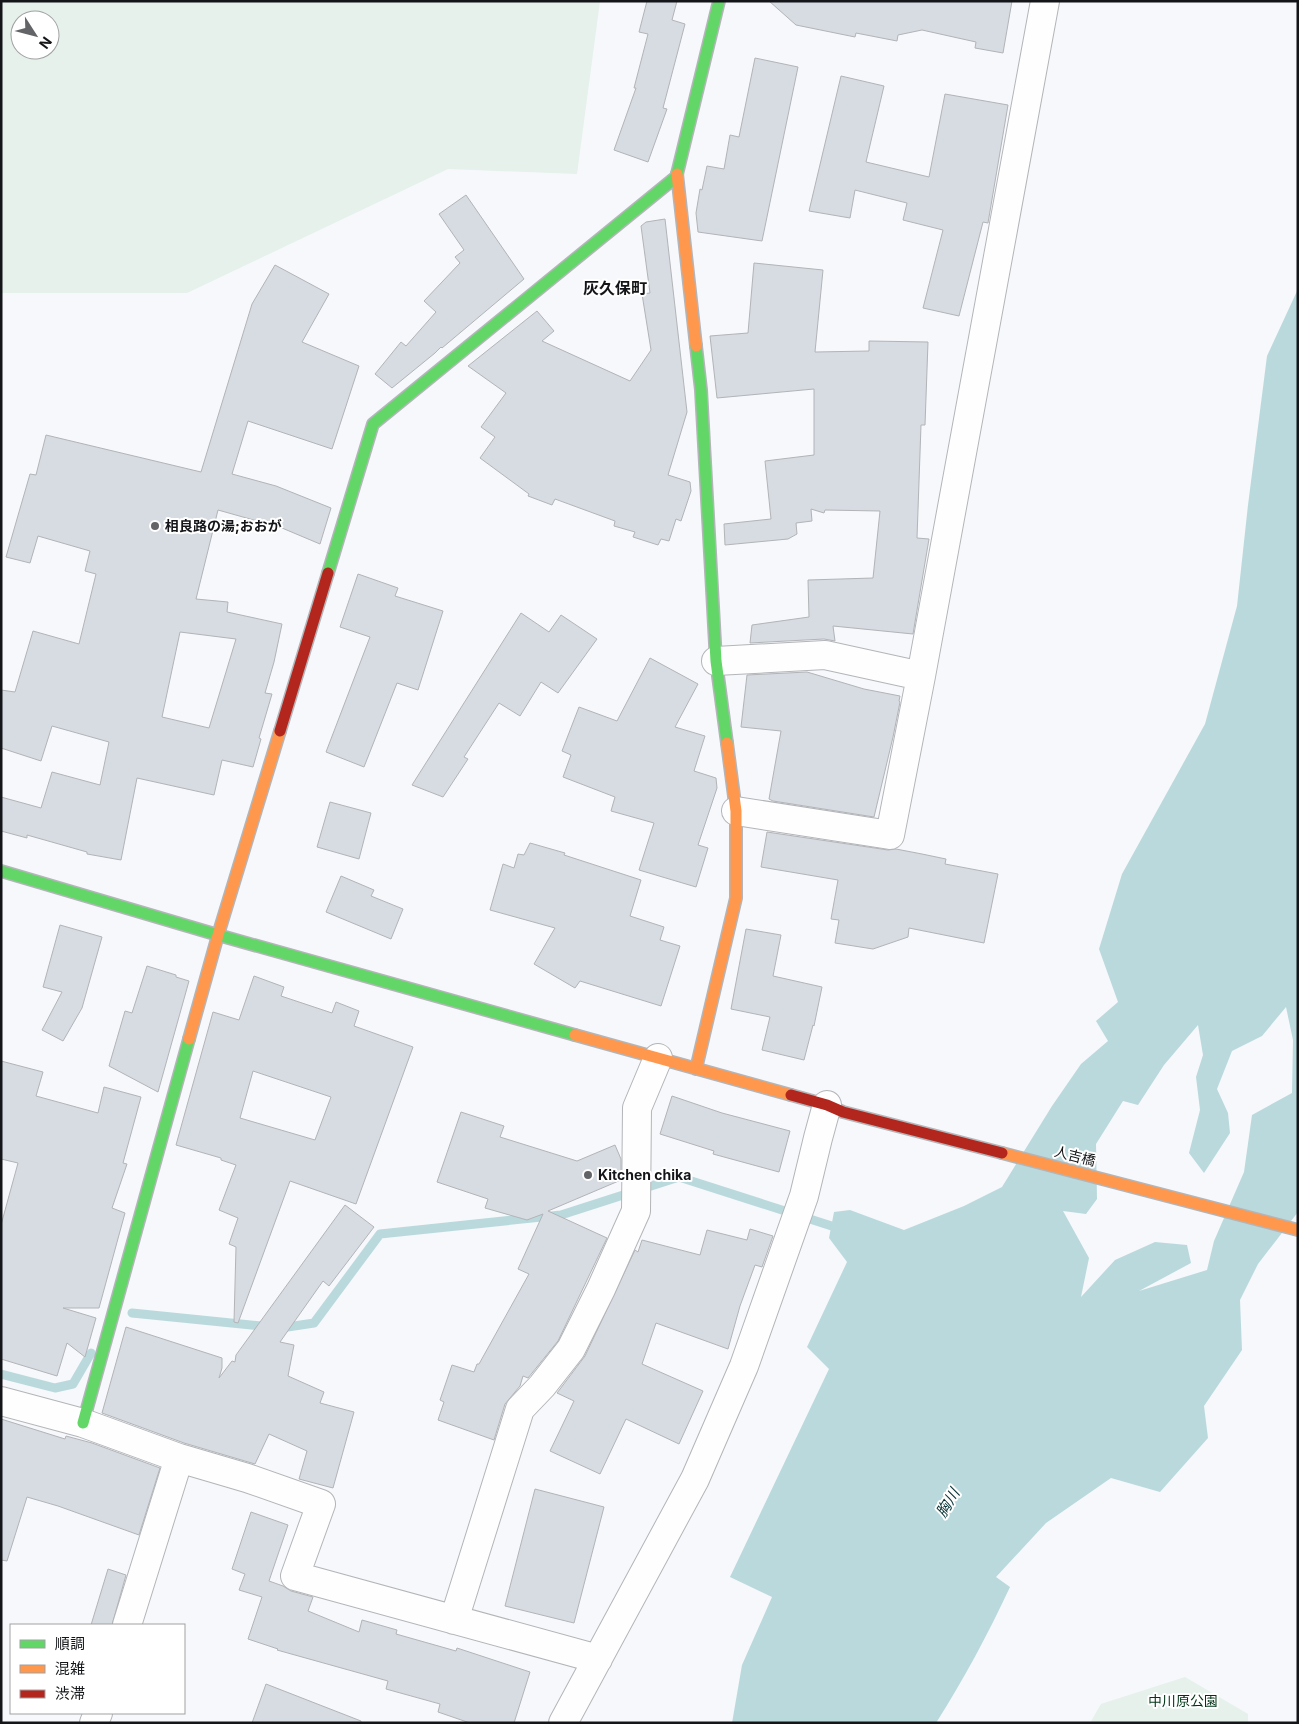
<svg xmlns="http://www.w3.org/2000/svg" width="1299" height="1724" viewBox="0 0 1299 1724" font-family="Inter,'Noto Sans JP',sans-serif">
<style>
.green{fill:#e5f1ea;fill-rule:evenodd}
.water{fill:#bad9dc;fill-rule:evenodd}
.lines{fill:none;stroke-linecap:round;stroke-linejoin:round}
.stream{stroke:#bad9dc;stroke-width:9}
.building{fill:#d7dbe2;stroke:#b2b4b7;fill-rule:evenodd}
.street-casing{stroke:#b3b5b8;stroke-width:30}
.fast-casing{stroke:#b3b5b8;stroke-width:14}
.slow-casing{stroke:#b3b5b8;stroke-width:14}
.jam-casing{stroke:#b3b5b8;stroke-width:14}
.street{stroke:#fefefe;stroke-width:28}
.fast{stroke:#63d668;stroke-width:11}
.slow{stroke:#ff974d;stroke-width:11}
.jam{stroke:#b3261e;stroke-width:11}
.poi-dot{fill:#626467;stroke:#fff;stroke-width:2}
.labels{text-anchor:middle;stroke-width:4;stroke-linejoin:round;paint-order:stroke}
.poi-label{font-size:14px;font-weight:bold;fill:#131518;stroke:#fff;text-anchor:start}
.street-label{font-size:14px;fill:#131518;stroke:#fff}
.park-label{font-size:14px;fill:#003416;stroke:#fff}
.water-label{font-size:15px;font-style:italic;fill:#053133;stroke:#fff}
.quarter-label{font-size:16px;font-weight:bold;fill:#131518;stroke:#fff}
</style>
<rect width="100%" height="100%" fill="#f6f8fb"/>
<path class="green" d="M 1,1 L 600,1 L 577,174 L 448,169 L 187,293 L 1,293 ZM 20,20 L 50,20 L 50,50 L 20,50 Z
M 1185,1677 L 1248,1714 L 1248,1723 L 1090,1723 L 1101,1704 Z"/>
<path class="water" d="M 1298,289 L 1298,1212 L 1258,1264 L 1240,1300 L 1242,1350 L 1204,1406 L 1208,1438 L 1160,1492 L 1111,1478 L 1046,1523 L 996,1577 L 1010,1587 C 988,1634 964,1679 936,1723 L 732,1723 L 742,1665 L 772,1597 L 730,1577 L 829,1369 L 807,1347 L 847,1262 L 829,1238 L 834,1212 L 850,1210 L 904,1230 L 964,1206 L 1002,1187 L 1052,1106 L 1081,1064 L 1108,1041 L 1096,1021 L 1118,1002 L 1099,949 L 1122,874 L 1205,724 L 1237,606 L 1248,505 L 1267,356 ZM 1286,1007 L 1293,1040 L 1292,1093 L 1252,1115 L 1244,1172 L 1214,1241 L 1207,1270 L 1139,1291 L 1191,1263 L 1187,1245 L 1155,1242 L 1115,1260 L 1081,1297 L 1089,1258 L 1063,1211 L 1086,1214 L 1097,1199 L 1096,1144 L 1123,1101 L 1138,1105 L 1164,1065 L 1198,1025 L 1203,1055 L 1196,1077 L 1200,1110 L 1189,1153 L 1204,1173 L 1230,1133 L 1228,1113 L 1217,1089 L 1232,1051 L 1262,1036 Z"/>
<g class="lines">
<path class="stream" d="M 132,1313 L 281,1328 L 314,1323 L 380,1234 L 561,1215 L 679,1177 L 841,1229
M 1,1374 L 55,1388 L 73,1384 L 91,1353"/>
</g>
<path class="building" d="M 647,1 L 677,1 L 672,20 L 685,24 L 663,108 L 667,109 L 648,162 L 614,150 L 636,88 L 634,88 L 648,34 L 639,32 Z
M 769,1 L 1012,1 L 1003,53 L 975,48 L 976,42 L 922,30 L 898,35 L 897,41 L 856,33 L 855,37 L 796,25 Z
M 755,58 L 798,67 L 762,241 L 698,232 L 696,213 L 700,189 L 702,190 L 707,166 L 724,169 L 730,135 L 739,137 Z
M 841,76 L 884,86 L 866,162 L 929,177 L 945,94 L 1008,105 L 988,223 L 983,222 L 959,316 L 923,308 L 943,230 L 903,220 L 907,203 L 855,190 L 850,218 L 809,211 Z
M 466,195 L 524,279 L 442,348 L 441,347 L 435,353 L 392,388 L 375,374 L 401,342 L 406,346 L 436,312 L 424,301 L 460,263 L 455,257 L 464,250 L 439,214 Z
M 665,219 L 687,412 L 668,475 L 690,482 L 691,491 L 681,521 L 676,519 L 669,541 L 661,539 L 658,545 L 633,537 L 635,532 L 614,526 L 615,521 L 555,499 L 552,505 L 528,496 L 529,494 L 480,458 L 495,437 L 481,427 L 506,393 L 468,366 L 537,311 L 554,331 L 542,341 L 630,381 L 651,350 L 642,294 L 650,293 L 641,226 L 646,222 Z
M 754,263 L 823,270 L 815,352 L 869,351 L 869,341 L 928,342 L 925,425 L 921,425 L 917,538 L 929,539 L 913,634 L 833,626 L 835,641 L 824,639 L 750,643 L 752,625 L 809,617 L 808,580 L 873,578 L 880,511 L 825,510 L 824,513 L 811,509 L 812,521 L 796,523 L 797,534 L 788,539 L 725,545 L 724,524 L 771,519 L 765,461 L 814,455 L 814,389 L 717,398 L 710,336 L 748,333 Z
M 275,265 L 329,294 L 302,342 L 359,366 L 332,449 L 248,421 L 232,474 L 276,486 L 331,508 L 320,544 L 282,528 L 218,510 L 196,599 L 228,602 L 227,612 L 282,624 L 274,662 L 265,693 L 272,694 L 259,738 L 261,739 L 253,767 L 222,760 L 214,795 L 137,778 L 121,860 L 87,854 L 87,852 L 27,835 L 27,838 L 1,831 L 1,797 L 41,808 L 52,772 L 100,785 L 109,742 L 52,726 L 41,761 L 1,748 L 1,690 L 15,692 L 33,631 L 79,644 L 96,574 L 85,571 L 90,551 L 38,536 L 30,563 L 6,557 L 30,474 L 36,475 L 46,435 L 201,472 L 252,304 ZM 180,632 L 236,639 L 209,728 L 162,717 Z
M 358,574 L 398,588 L 395,596 L 443,611 L 418,690 L 397,683 L 364,767 L 326,752 L 370,637 L 340,627 Z
M 521,613 L 549,632 L 561,615 L 597,639 L 558,693 L 541,682 L 520,716 L 499,703 L 464,757 L 468,759 L 443,797 L 412,785 Z
M 650,658 L 698,684 L 675,727 L 705,736 L 694,771 L 716,778 L 717,788 L 698,845 L 708,848 L 696,887 L 639,870 L 654,823 L 611,811 L 615,797 L 563,777 L 571,755 L 562,751 L 579,707 L 617,721 Z
M 807,672 L 864,689 L 900,696 L 899,701 L 900,702 L 893,737 L 874,817 L 773,801 L 769,799 L 781,731 L 741,727 L 747,675 Z
M 330,802 L 371,813 L 359,859 L 317,847 Z
M 767,832 L 888,850 L 896,849 L 922,854 L 946,859 L 945,864 L 998,874 L 984,943 L 909,928 L 908,937 L 873,949 L 835,943 L 839,920 L 831,919 L 838,880 L 761,867 Z
M 530,843 L 565,853 L 564,855 L 641,880 L 630,916 L 664,927 L 660,940 L 680,946 L 661,1006 L 580,981 L 575,988 L 534,964 L 555,928 L 490,910 L 503,864 L 514,868 L 518,854 L 524,855 Z
M 341,876 L 374,890 L 371,896 L 403,909 L 391,939 L 326,912 Z
M 60,925 L 102,937 L 82,1008 L 63,1041 L 42,1030 L 62,992 L 43,987 Z
M 746,929 L 781,935 L 773,976 L 822,987 L 814,1026 L 813,1025 L 804,1060 L 762,1050 L 770,1017 L 731,1009 Z
M 147,966 L 176,975 L 176,977 L 189,981 L 158,1092 L 109,1066 L 125,1011 L 132,1013 Z
M 254,976 L 284,987 L 281,996 L 332,1013 L 336,1002 L 359,1011 L 354,1026 L 413,1047 L 356,1204 L 290,1181 L 238,1323 L 234,1322 L 236,1247 L 229,1244 L 238,1218 L 219,1210 L 236,1165 L 221,1160 L 221,1158 L 176,1145 L 213,1012 L 239,1020 ZM 253,1071 L 331,1097 L 315,1140 L 240,1118 Z
M 1,1061 L 43,1072 L 36,1096 L 98,1113 L 104,1087 L 141,1097 L 123,1163 L 127,1164 L 112,1208 L 125,1213 L 99,1308 L 63,1308 L 96,1318 L 85,1357 L 67,1343 L 57,1376 L 1,1359 L 1,1225 L 18,1163 L 1,1159 Z
M 672,1096 L 722,1113 L 790,1131 L 779,1172 L 713,1154 L 714,1151 L 660,1134 Z
M 461,1112 L 504,1126 L 500,1137 L 577,1161 L 615,1145 L 621,1159 L 621,1180 L 548,1211 L 607,1238 L 558,1341 L 528,1378 L 523,1376 L 520,1386 L 505,1404 L 494,1440 L 438,1420 L 444,1402 L 440,1400 L 452,1365 L 474,1372 L 477,1364 L 479,1364 L 529,1274 L 518,1269 L 543,1214 L 527,1220 L 485,1208 L 488,1199 L 437,1182 Z
M 345,1205 L 374,1227 L 329,1286 L 323,1281 L 280,1342 L 294,1345 L 288,1376 L 324,1392 L 320,1403 L 354,1412 L 333,1488 L 299,1479 L 307,1451 L 269,1434 L 255,1464 L 184,1443 L 102,1413 L 126,1327 L 222,1358 L 222,1368 L 219,1378 L 232,1361 L 235,1362 L 236,1355 Z
M 750,1229 L 773,1236 L 762,1267 L 755,1265 L 740,1306 L 728,1349 L 656,1323 L 642,1364 L 703,1391 L 679,1444 L 626,1419 L 600,1474 L 550,1451 L 574,1401 L 557,1393 L 585,1356 L 635,1250 L 638,1252 L 642,1240 L 700,1255 L 707,1230 L 747,1240 Z
M 1,1419 L 65,1439 L 66,1436 L 92,1443 L 160,1468 L 139,1535 L 58,1506 L 27,1497 L 7,1561 L 1,1560 Z
M 535,1489 L 604,1507 L 574,1623 L 505,1606 Z
M 251,1512 L 288,1525 L 269,1581 L 283,1586 L 291,1591 L 313,1597 L 308,1611 L 359,1632 L 362,1620 L 397,1630 L 396,1634 L 456,1651 L 457,1648 L 530,1672 L 514,1723 L 470,1723 L 438,1712 L 440,1704 L 386,1689 L 388,1681 L 277,1650 L 278,1649 L 248,1639 L 262,1597 L 239,1590 L 245,1574 L 232,1569 Z
M 108,1569 L 126,1575 L 112,1625 L 91,1625 Z
M 266,1684 L 361,1721 L 361,1723 L 252,1723 Z"/>
<g class="lines">
<g class="street-casing">
<path id="street" d="M 716,661 L 825,655 L 921,676
M 736,811 L 890,835 L 921,676 L 1045,1
M 1,1401 L 83,1423 L 179,1458 L 247,1478 L 321,1504 L 295,1576 L 598,1659
M 454,1620 L 520,1409 L 542,1386 L 571,1349 L 601,1289 L 636,1211 L 637,1108 L 658,1058
M 127,1625 L 179,1458
M 94,1723 L 98,1713
M 563,1723 L 695,1479 L 744,1366 L 804,1196 L 818,1138 L 827,1105"/>
</g>
<g class="fast-casing">
<path id="fast" d="M 677,174 L 719,1
M 696,346 L 701,390 L 716,661 L 727,743
M 328,573 L 373,424 L 676,177
M 1,871 L 218,935 L 575,1035
M 83,1423 L 189,1039"/>
</g>
<g class="slow-casing">
<path id="slow" d="M 677,174 L 696,346
M 575,1035 L 791,1095
M 189,1039 L 218,935 L 280,731
M 696,1069 L 736,898 L 736,811 L 727,743
M 1002,1153 L 1298,1230"/>
</g>
<g class="jam-casing">
<path id="jam" d="M 280,731 L 328,573
M 791,1095 L 827,1105 L 843,1112 L 1002,1153"/>
</g>
<use href="#street" class="street"/>
<use href="#fast" class="fast"/>
<use href="#slow" class="slow"/>
<use href="#jam" class="jam"/>
</g>
<g class="poi-dot">
<circle cx="155" cy="526" r="5"/>
<circle cx="588" cy="1175" r="5"/>
</g>
<g class="labels">
<g class="poi-label">
<text x="165" y="531">相良路の湯;おおが</text>
<text x="598" y="1180">Kitchen chika</text>
</g>
<g class="street-label">
<text transform="translate(1075 1156) rotate(14)" y="5">人吉橋</text>
</g>
<g class="park-label">
<text x="1183" y="1706">中川原公園</text>
</g>
<g class="water-label">
<text transform="translate(948 1503) rotate(-59)" y="5">胸川</text>
</g>
<g class="quarter-label">
<text x="615" y="294">灰久保町</text>
</g>
</g>
<rect width="1299" height="1724" fill="none" stroke="#131518" stroke-width="5"/>
<rect x="10" y="1624" width="175" height="90" fill="#ffffff" stroke="#a1a1a3"/>
<rect x="20" y="1640" width="25" height="8" fill="#63d668" stroke="#a1a1a3"/>
<text x="55" y="1649" font-size="15" fill="#131518">順調</text>
<rect x="20" y="1665" width="25" height="8" fill="#ff974d" stroke="#a1a1a3"/>
<text x="55" y="1674" font-size="15" fill="#131518">混雑</text>
<rect x="20" y="1690" width="25" height="8" fill="#b3261e" stroke="#a1a1a3"/>
<text x="55" y="1699" font-size="15" fill="#131518">渋滞</text>
<g transform="translate(35 35) rotate(126)"><circle r="24" fill="#ffffff" stroke="#a1a1a3"/>
<path d="M0-4L9 19L0 12L-9 19Z" fill="#626467"/>
<text y="-8" font-size="14" font-weight="bold" text-anchor="middle" fill="#131518">N</text>
</g>
</svg>
